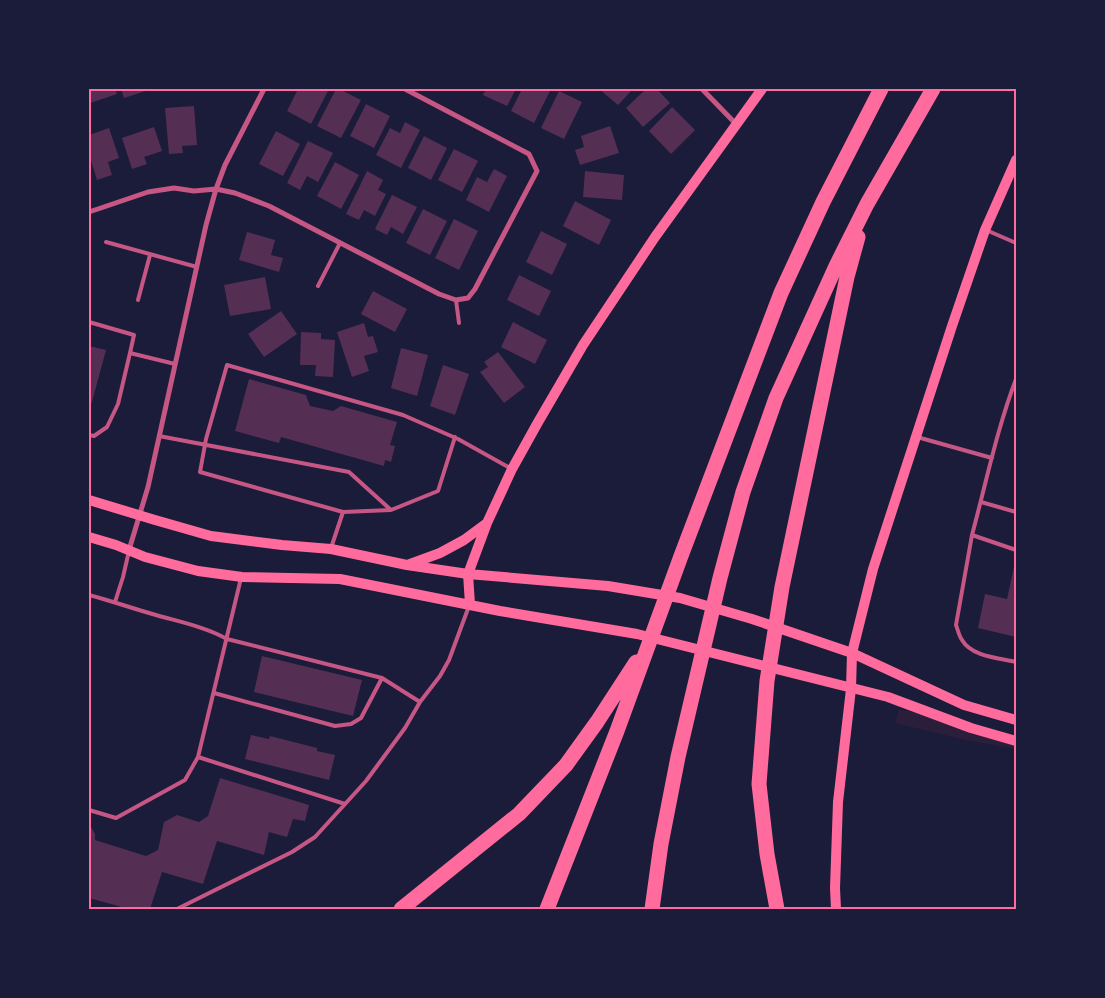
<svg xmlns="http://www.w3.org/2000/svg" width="1105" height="998" viewBox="0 0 1105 998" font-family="Commissioner,sans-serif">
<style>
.green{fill:#2a1e3b}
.building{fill:#542f53}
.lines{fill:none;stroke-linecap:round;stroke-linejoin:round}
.service{stroke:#c65784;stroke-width:4}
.minor{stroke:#c65784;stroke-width:5}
.secondary{stroke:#ff6b9d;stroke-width:10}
.motorway{stroke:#ff6b9d;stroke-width:15}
.neatline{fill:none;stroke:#ff6b9d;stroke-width:2}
</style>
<rect width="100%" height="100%" fill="#1b1b3a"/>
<path class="green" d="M 899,709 L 1016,735 L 1016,749 L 965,740 L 895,723 Z"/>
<path class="building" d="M 89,89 L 115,89 L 117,94 L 90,103 Z
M 121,89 L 152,89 L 124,98 Z
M 298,89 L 329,89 L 311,124 L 287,111 Z
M 336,89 L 339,89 L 361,100 L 341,138 L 317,126 Z
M 486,89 L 516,89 L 507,106 L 483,95 Z
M 522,89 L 551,89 L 534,123 L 511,111 Z
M 599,89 L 633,89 L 618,105 Z
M 646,89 L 657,89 L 670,103 L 643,127 L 626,108 Z
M 559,91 L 582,102 L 564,139 L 541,128 Z
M 366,104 L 390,116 L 374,148 L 350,136 Z
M 194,106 L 197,145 L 182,146 L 183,153 L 169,154 L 165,108 Z
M 672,107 L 695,130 L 671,154 L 649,131 Z
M 405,122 L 420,130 L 401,168 L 376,155 L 390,128 L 400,133 Z
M 610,126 L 619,153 L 580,165 L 575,150 L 584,147 L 581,136 Z
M 154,127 L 162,151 L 144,157 L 147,164 L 132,169 L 122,138 Z
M 109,128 L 119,158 L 108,162 L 112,175 L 97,180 L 89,154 L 89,135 Z
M 276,131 L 300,144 L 283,176 L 259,164 Z
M 424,136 L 447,148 L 431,180 L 408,168 Z
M 308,141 L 333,153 L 318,182 L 307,176 L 300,190 L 287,183 Z
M 454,149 L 478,161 L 462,192 L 438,180 Z
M 335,162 L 359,175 L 341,209 L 317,196 Z
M 494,169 L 507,176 L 489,212 L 466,200 L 477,177 L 487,182 Z
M 367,171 L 383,180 L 378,190 L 386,194 L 375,216 L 364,210 L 359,220 L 346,214 Z
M 585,171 L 624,175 L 622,200 L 583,197 Z
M 392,195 L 417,207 L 403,234 L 391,227 L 387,235 L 375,229 Z
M 575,201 L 611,220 L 599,245 L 563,226 Z
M 423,209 L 447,221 L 430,255 L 406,243 Z
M 454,219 L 478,231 L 459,270 L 435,258 Z
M 541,231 L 567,244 L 552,275 L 526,262 Z
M 247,232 L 275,240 L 271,255 L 283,258 L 279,272 L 239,260 Z
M 519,275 L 551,291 L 539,316 L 507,300 Z
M 265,277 L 271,309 L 230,316 L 224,285 Z
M 373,291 L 407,309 L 395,332 L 361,314 Z
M 281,311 L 297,334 L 264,357 L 248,334 Z
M 513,322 L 547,340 L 535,364 L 501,347 Z
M 364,323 L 368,337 L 373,336 L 378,352 L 364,356 L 369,371 L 352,377 L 337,332 Z
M 301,332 L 321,333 L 321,339 L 335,340 L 333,377 L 315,376 L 316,365 L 300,365 Z
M 89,346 L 106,350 L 89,413 Z
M 401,348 L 428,355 L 417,396 L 391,388 Z
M 498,352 L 525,387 L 504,403 L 480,372 L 488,367 L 484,362 Z
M 443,365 L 469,374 L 455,415 L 430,406 Z
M 249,379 L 306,395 L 310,406 L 333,411 L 341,406 L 397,422 L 390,445 L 395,446 L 391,462 L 385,460 L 384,466 L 281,437 L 279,443 L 235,431 Z
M 1015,562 L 1016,637 L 978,628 L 985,594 L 1007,599 Z
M 262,656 L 362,680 L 353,716 L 254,692 Z
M 251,735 L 269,739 L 270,736 L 317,748 L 317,751 L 335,755 L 329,780 L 245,759 Z
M 220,778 L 309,805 L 305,821 L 293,819 L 287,837 L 269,832 L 264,855 L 217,841 L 203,884 L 162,872 L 150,909 L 129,909 L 89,898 L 89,823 L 95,834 L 95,840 L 146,856 L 158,850 L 164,822 L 177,815 L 199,822 L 208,816 Z"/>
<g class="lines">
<path class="service" d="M 986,230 L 1016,243
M 106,242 L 197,267
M 318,286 L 340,243
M 138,300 L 150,255
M 456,300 L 459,323
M 89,322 L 134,335 L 130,353
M 1016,379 C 997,429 986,483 972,535 L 1016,550
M 89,435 L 94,436 L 107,427 L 118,404 L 130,353 L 175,364
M 159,436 L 349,472 L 391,510
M 917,437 L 992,458
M 981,502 L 1016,512
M 343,512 L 391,510 L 438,491 L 455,437
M 972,535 L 956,625 C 958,630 959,636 962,640 C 972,657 999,658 1016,662
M 331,548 L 343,512 L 200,472 L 206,439 L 227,365 L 403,415 L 458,439 L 510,468
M 89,595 C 112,601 134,609 156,615 C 180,622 206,627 227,639 L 382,678 L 420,702
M 115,602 L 123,577 L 129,551
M 214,693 L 335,726 L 351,724 L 361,718 L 382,678
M 198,757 L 345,804
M 89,810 L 116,818 L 185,780 L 198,757 L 241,578
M 177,909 L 292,852 L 315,837 L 366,781 L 405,728 L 420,702 L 440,676 L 449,660 L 469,606"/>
<path class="minor" d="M 702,89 L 736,124
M 89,212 L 148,192 L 174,188 L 194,191 L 216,189 L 235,193 L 269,206 L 439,294 L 456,300 L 468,298 L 475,289 L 537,171 L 529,154 L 405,89
M 129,550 L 148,487 L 206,225 L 216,189 L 225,165 L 264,89"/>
<path class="secondary" d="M 89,500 L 155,520 L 211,536 L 282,545 L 331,549 L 407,565 L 468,574 L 608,586 L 680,598 L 752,619 L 852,653 L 964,705 L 1016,720
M 89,537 L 116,545 L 145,557 L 198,571 L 242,577 L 340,579 L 500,611 L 637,634 L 888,697 L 971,728 L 1016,741
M 410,564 L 440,553 L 464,540 L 487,523
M 470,604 L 468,574 L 487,523 L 512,469 L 537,424 L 583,345 L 655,237 L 762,89
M 836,909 L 835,888 L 838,802 L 851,689 L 852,653 L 873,569 L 952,326 L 985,230 L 1016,160"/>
<path class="motorway" d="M 401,909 L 519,814 L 566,765 L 597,722 L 636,662
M 547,909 L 617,731 L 681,556 L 781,293 L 823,202 L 881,89
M 652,909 L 661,844 L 678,757 L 720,578 L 743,492 L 776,398 L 836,266 L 867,204 L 933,89
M 777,909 L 767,854 L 759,784 L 767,681 L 782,587 L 847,277 L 858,237"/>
</g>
<rect width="1105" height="998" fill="none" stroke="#1b1b3a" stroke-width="180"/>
<rect x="90" y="90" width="925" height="818" class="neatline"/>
</svg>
